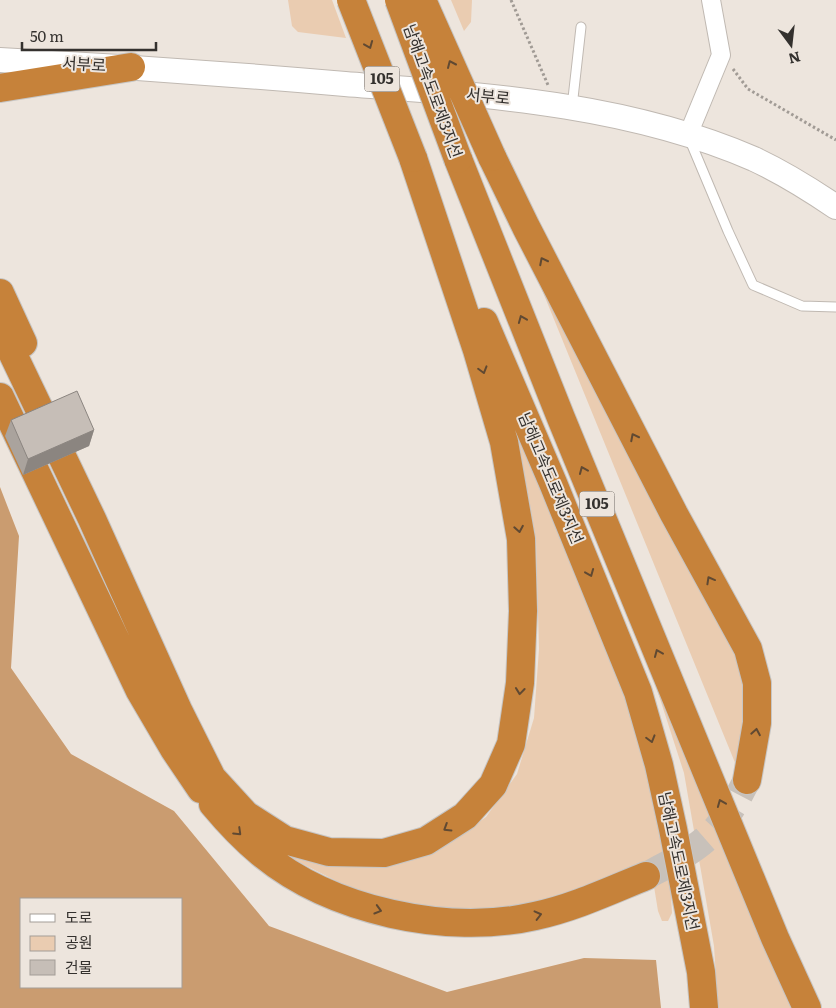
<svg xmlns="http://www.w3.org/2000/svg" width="836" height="1008" viewBox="0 0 836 1008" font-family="Literata,'Noto Sans KR',serif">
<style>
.green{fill:#eaccb1}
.forest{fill:#ca9c70;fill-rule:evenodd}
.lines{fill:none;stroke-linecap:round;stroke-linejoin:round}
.highway-tunnel{stroke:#c8c1ba;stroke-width:28;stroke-dasharray:28 14;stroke-linecap:butt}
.lane-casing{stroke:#c0b9b2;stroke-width:11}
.street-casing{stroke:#c0b9b2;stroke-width:20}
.secondary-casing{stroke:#c0b9b2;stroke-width:26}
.highway-casing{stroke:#c6c5c4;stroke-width:30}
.path{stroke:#a19b95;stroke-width:3;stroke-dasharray:2.5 2.5;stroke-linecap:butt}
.lane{stroke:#fff;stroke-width:9}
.street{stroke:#fff;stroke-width:18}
.secondary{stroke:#fff;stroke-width:24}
.highway{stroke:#c6823a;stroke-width:28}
.highway-bridge-casing{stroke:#c6c5c4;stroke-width:30;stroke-linecap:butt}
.highway-bridge{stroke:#c6823a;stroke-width:28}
.wall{fill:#aaa39d}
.shaded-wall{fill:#8b8580}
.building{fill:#c6beb7;stroke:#8b8580}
.oneway{stroke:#604932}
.labels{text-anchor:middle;stroke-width:4;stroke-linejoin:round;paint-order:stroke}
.shield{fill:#ede5dd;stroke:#6c6762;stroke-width:1}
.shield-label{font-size:15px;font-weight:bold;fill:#34312e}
.street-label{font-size:16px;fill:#34312e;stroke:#ede5dd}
</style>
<rect width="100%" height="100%" fill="#ede5dd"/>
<path class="green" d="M 288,0 L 332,0 L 346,38 L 298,32 L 292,26 Z
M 451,0 L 472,0 L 471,22 L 464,31 Z
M 522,241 L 740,655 L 748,719 L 738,770 Z
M 524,437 L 627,697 L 668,845 L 672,913 L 668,921 L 662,921 L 658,911 L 650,862 L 584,891 L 532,906 L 482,913 L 378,902 L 275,850 L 413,856 L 453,840 L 486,817 L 517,774 L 534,718 L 539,649 L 536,540 L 518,438 Z
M 650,668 L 796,1008 L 718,1008 L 714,946 L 684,773 Z"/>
<path class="forest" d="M 0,487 L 19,536 L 11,668 L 71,754 L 174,811 L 269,926 L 447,992 L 584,958 L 656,960 L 661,1008 L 0,1008 ZM 21,899 L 181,899 L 181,987 L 21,987 Z"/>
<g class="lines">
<path class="highway-tunnel" d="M 646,876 C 670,863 697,850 716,829 C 730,814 738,797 747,780"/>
<g class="lane-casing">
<path id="lane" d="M 572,107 L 581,27
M 689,138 L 728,231 L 753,285 L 802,306 L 836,307"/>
</g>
<g class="street-casing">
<path id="street" d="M 688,135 L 721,55 L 711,0"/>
</g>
<g class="secondary-casing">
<path id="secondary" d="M 0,60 C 115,66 230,74 345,84 C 483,95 625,103 754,159 C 782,172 811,190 836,207"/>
</g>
<g class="highway-casing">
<path id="highway" d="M 0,88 L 131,67
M 492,157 L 526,227 L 674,514 L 748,649 L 757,683 L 757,723 L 747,780
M 458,159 L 561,418 L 775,938 L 807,1008
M 0,293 L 23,343
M 484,322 L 553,483 L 638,692 L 659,765 L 673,829 L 701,972 L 704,1008
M 0,327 L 92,519 L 178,710 L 212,778 L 246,815 L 285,840 L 329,852 L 384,853 L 426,841 L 465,816 L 493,785 L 511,744 L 520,683 L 523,611 L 521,539 L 504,442 L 477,350 L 413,158
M 0,397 L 140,691 L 174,749 L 201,789
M 213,804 C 228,822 243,838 261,853 C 331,911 447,936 535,916 C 573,908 609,891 646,876"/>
</g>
<path class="path" d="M 511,0 L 548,85
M 733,69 L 748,89 L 836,140"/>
<use href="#lane" class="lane"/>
<use href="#street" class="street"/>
<use href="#secondary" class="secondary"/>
<use href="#highway" class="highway"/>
<g class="highway-bridge-casing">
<path id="highway-bridge" d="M 351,0 L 413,158
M 399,0 L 458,159
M 422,0 L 492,157"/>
</g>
<use href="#highway-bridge" class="highway-bridge"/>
</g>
<path class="wall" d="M 11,420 L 94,430 L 89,446 L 23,475 L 5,436 Z"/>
<path class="shaded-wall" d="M 94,430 L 89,446 L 23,475 L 28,459 Z"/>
<path class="building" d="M 77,391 L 94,430 L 28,459 L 11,420 Z"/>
<defs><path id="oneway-chevron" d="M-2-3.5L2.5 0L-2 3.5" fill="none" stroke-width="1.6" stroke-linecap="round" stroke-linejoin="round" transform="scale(1.25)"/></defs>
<g class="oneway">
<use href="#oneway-chevron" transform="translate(369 45) rotate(68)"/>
<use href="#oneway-chevron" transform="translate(451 64) rotate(-114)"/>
<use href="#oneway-chevron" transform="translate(543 261) rotate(-117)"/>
<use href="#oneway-chevron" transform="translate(522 319) rotate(-112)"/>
<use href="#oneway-chevron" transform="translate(483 370) rotate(74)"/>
<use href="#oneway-chevron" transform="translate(634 437) rotate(-117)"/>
<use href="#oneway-chevron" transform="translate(583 470) rotate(-113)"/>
<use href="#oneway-chevron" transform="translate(519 529) rotate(80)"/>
<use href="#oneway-chevron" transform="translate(590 573) rotate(68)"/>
<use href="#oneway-chevron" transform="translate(710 580) rotate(-119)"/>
<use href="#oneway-chevron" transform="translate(658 653) rotate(-113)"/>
<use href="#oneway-chevron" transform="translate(520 691) rotate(96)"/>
<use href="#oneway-chevron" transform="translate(756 732) rotate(-80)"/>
<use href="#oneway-chevron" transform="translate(651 739) rotate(74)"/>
<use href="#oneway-chevron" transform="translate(721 803) rotate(-112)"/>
<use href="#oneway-chevron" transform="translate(447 828) rotate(148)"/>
<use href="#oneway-chevron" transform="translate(238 832) rotate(44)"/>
<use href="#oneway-chevron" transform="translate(378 910) rotate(16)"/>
<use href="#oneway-chevron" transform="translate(538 915) rotate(-14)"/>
</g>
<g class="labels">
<g class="shield">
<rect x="364.5" y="66.5" width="35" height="25" rx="4"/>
<rect x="579.5" y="491.5" width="35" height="25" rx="4"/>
</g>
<g class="shield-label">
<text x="382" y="84">105</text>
<text x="597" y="509">105</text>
</g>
<g class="street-label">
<text transform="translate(84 64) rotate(3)" y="6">서부로</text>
<text transform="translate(433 91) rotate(70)" y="6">남해고속도로제3지선</text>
<text transform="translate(488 96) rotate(6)" y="6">서부로</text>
<text transform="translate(551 478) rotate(67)" y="6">남해고속도로제3지선</text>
<text transform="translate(679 861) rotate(78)" y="6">남해고속도로제3지선</text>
</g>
</g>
<rect x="20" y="898" width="162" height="90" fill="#ede5dd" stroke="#a39d97"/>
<rect x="30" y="914" width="25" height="8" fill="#ffffff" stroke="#a39d97"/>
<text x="65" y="923" font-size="15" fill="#34312e">도로</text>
<rect x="30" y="936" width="25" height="15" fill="#eaccb1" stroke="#a39d97"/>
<text x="65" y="948" font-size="15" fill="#34312e">공원</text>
<rect x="30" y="960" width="25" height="15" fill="#c6beb7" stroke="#a39d97"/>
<text x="65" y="973" font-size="15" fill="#34312e">건물</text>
<g transform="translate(791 45) rotate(165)" stroke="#ede5dd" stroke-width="4" paint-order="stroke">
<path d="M0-4L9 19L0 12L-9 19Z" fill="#34312e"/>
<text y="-8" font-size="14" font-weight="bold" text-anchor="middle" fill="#34312e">N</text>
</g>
<path d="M22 42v8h134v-8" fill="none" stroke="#34312e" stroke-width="2.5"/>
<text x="30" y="42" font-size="15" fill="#34312e" stroke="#ede5dd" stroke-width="4" paint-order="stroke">50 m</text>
</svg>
